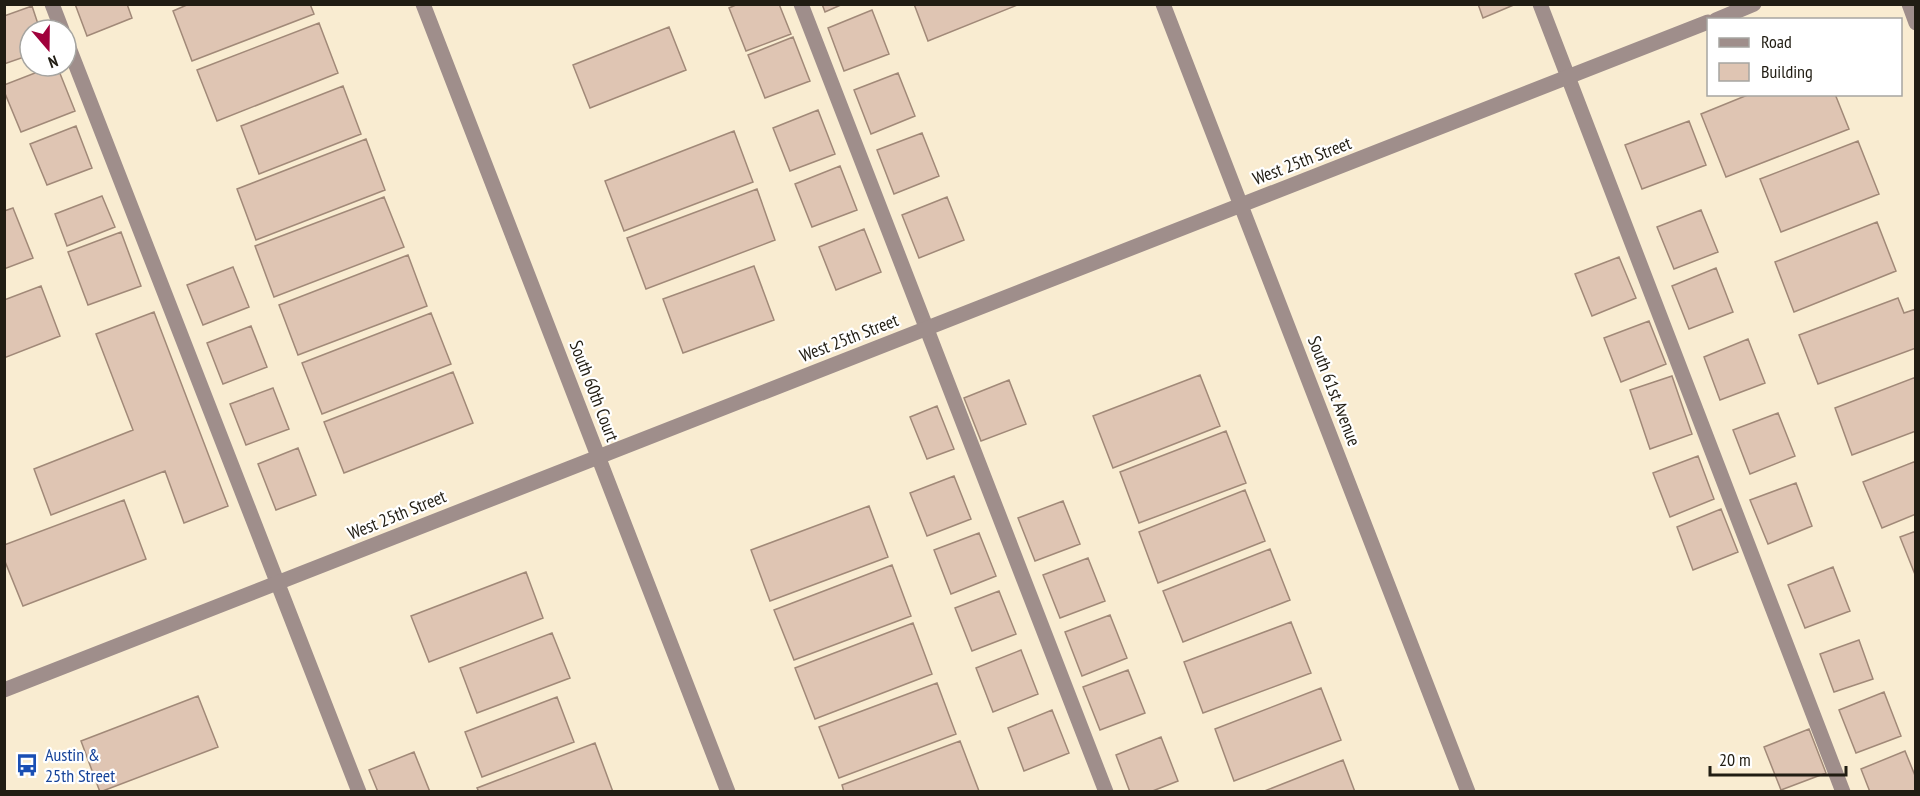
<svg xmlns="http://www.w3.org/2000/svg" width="1920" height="796" viewBox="0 0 1920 796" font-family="'PT Sans Narrow',sans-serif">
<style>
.building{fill:#dfc5b3;stroke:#a18978;stroke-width:1.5}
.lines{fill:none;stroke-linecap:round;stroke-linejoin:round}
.lane{stroke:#9f8e8b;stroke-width:15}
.street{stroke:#9f8e8b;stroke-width:15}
.labels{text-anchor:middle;stroke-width:4.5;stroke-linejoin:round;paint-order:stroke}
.street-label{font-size:18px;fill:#211d13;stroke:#fff}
.transit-label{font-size:18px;fill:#164399;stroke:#fff;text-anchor:start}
</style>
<rect width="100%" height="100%" fill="#f9ecd1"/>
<path class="building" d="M 75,4 L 127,4 L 132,18 L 87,36 Z
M 189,4 L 310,4 L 314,14 L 192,61 L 173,11 Z
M 738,4 L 779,4 L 791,34 L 746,51 L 729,8 Z
M 822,4 L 843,4 L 825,12 Z
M 914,4 L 1020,4 L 928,41 Z
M 1478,4 L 1516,4 L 1483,18 Z
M 32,6 L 40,30 L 30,30 L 30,55 L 4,64 L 4,16 Z
M 872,10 L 889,54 L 844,71 L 828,28 Z
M 319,23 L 338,73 L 217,121 L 197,70 Z
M 669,27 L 686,70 L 590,108 L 573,65 Z
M 793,37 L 810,81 L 765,98 L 748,55 Z
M 53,66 L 57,66 L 75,111 L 21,132 L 4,91 L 4,85 Z
M 898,73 L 915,116 L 871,134 L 854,90 Z
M 343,86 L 361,134 L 259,174 L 241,126 Z
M 1750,94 L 1835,94 L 1849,129 L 1726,177 L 1701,114 Z
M 818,110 L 835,154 L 790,171 L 773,128 Z
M 1689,121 L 1706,165 L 1642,189 L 1625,145 Z
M 76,126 L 92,168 L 47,185 L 30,144 Z
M 734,131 L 753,182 L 624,231 L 605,181 Z
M 922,133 L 939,176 L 894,194 L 877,150 Z
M 366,139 L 385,190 L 256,240 L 237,189 Z
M 1858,141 L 1879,194 L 1781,232 L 1760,179 Z
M 840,166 L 857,210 L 812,227 L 795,184 Z
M 757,189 L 775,240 L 646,289 L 627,238 Z
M 102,196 L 115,227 L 67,246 L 55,214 Z
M 384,197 L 404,247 L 274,297 L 255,246 Z
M 947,197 L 964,240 L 919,258 L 902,215 Z
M 13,208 L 33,258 L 4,269 L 4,211 Z
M 1701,210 L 1718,252 L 1674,269 L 1657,227 Z
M 1877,222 L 1896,271 L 1794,312 L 1775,262 Z
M 864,229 L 881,272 L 836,290 L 819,247 Z
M 121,232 L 141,286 L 88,305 L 68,252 Z
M 408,255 L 427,306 L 298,355 L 279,305 Z
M 1619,257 L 1636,298 L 1592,316 L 1575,274 Z
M 754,266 L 774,320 L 683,353 L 663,299 Z
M 233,267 L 249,307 L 203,325 L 187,285 Z
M 1716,268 L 1733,312 L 1689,329 L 1672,286 Z
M 41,286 L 60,336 L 4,358 L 4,300 Z
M 1898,298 L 1904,313 L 1916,309 L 1916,348 L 1818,384 L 1799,335 Z
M 154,312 L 228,506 L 184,523 L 165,471 L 51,515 L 34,469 L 133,430 L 96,334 Z
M 431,313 L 451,364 L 322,414 L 302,363 Z
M 1649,321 L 1666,364 L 1621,382 L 1604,338 Z
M 251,326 L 267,367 L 223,384 L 207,343 Z
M 1748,339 L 1765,383 L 1720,400 L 1704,357 Z
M 453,372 L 473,423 L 344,473 L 324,422 Z
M 1200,375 L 1220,426 L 1113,468 L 1093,416 Z
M 1672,376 L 1692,434 L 1650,449 L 1630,390 Z
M 1916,377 L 1916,431 L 1852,455 L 1835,408 Z
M 1009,380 L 1026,424 L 981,441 L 964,398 Z
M 273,388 L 289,429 L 246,445 L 230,404 Z
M 937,406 L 954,449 L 927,459 L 910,417 Z
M 1778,413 L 1795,456 L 1750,474 L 1733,430 Z
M 1226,431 L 1246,483 L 1139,523 L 1120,472 Z
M 298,448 L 316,495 L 276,510 L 258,464 Z
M 1698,456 L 1714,499 L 1670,517 L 1653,473 Z
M 1916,461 L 1916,514 L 1882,528 L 1863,482 Z
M 954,476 L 971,519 L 927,536 L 910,493 Z
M 1796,483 L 1812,526 L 1768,544 L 1750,500 Z
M 1245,490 L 1265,541 L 1158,583 L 1139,532 Z
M 124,500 L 146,559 L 23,606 L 4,559 L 4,545 Z
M 1063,501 L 1080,544 L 1035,561 L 1018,518 Z
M 869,506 L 888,557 L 770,601 L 751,550 Z
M 1721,509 L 1738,552 L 1693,570 L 1677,527 Z
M 1916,531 L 1916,577 L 1900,537 Z
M 979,533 L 996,576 L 951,594 L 934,550 Z
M 1270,549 L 1290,600 L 1183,642 L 1163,591 Z
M 1088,558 L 1105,601 L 1060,618 L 1043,575 Z
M 892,565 L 911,616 L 794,660 L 774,610 Z
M 1833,567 L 1850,611 L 1805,628 L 1788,585 Z
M 526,572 L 543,618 L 429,662 L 411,616 Z
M 999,591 L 1016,634 L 972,651 L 955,608 Z
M 1110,615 L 1127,658 L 1082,676 L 1065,632 Z
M 1291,622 L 1311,673 L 1203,713 L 1184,662 Z
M 913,623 L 932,674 L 815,719 L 795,668 Z
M 552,633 L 570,678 L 477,713 L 460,668 Z
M 1859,640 L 1873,679 L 1834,692 L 1820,654 Z
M 1021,650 L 1038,694 L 993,712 L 976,668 Z
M 1128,670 L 1145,713 L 1100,730 L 1083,687 Z
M 937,683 L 956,734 L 839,778 L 819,727 Z
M 1321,688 L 1341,740 L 1234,781 L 1215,729 Z
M 1884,692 L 1901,736 L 1856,753 L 1839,710 Z
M 198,696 L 218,747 L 100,792 L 81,741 Z
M 557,697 L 574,742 L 482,777 L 465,732 Z
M 1052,710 L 1069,753 L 1024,771 L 1008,728 Z
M 1809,729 L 1826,773 L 1781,790 L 1764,747 Z
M 1161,737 L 1178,781 L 1150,792 L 1130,792 L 1116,755 Z
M 960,741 L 979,791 L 844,792 L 842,785 Z
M 595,743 L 613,792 L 479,792 L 477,788 Z
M 1905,751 L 1916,778 L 1916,792 L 1870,792 L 1861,769 Z
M 414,752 L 430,792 L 378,792 L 369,770 Z
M 1343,760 L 1355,792 L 1262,792 Z"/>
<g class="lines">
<path class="lane" d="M 52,4 L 62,30
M 801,4 L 1106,792
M 1540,4 L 1843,792
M 66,40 L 359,792"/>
<path class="street" d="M 423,4 L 728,792
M 1163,4 L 1468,792
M 1909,4 L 1916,23
M 1716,20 L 1754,4
M 4,690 L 1708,22"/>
</g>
<defs>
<g id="bus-bare" transform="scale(1.8)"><path d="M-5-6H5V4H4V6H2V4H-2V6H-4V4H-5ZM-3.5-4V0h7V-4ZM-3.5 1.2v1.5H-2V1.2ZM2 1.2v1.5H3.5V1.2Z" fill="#1a4fb4" stroke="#fff" stroke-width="2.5" paint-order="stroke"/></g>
</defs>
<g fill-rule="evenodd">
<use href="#bus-bare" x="27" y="765"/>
</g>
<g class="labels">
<g class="street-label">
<text transform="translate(1302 161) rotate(-21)" y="6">West 25th Street</text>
<text transform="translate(849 338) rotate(-21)" y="6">West 25th Street</text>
<text transform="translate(594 391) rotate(69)" y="6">South 60th Court</text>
<text transform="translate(1334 391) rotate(69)" y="6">South 61st Avenue</text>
<text transform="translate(397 515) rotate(-22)" y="6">West 25th Street</text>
</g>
<g class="transit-label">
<text x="45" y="761">Austin &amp;<tspan x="45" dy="21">25th Street</tspan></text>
</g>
</g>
<rect width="1920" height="796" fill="none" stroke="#211d13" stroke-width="12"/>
<rect x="1707" y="18" width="195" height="78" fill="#ffffff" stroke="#a6a5a1" stroke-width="1.5"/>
<rect x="1719" y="38" width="30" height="9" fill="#9f8e8b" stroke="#a6a5a1" stroke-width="1.5"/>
<text x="1761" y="48" font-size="18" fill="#211d13">Road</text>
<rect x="1719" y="63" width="30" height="18" fill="#dfc5b3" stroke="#a6a5a1" stroke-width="1.5"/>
<text x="1761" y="78" font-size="18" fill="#211d13">Building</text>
<g transform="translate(48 48) rotate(160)"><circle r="28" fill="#ffffff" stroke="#a6a5a1" stroke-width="1.5"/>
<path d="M0-4.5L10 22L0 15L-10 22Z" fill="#a0013c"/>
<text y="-9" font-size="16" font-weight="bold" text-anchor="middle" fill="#211d13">N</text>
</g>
<path d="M1710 766v9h136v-9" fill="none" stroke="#211d13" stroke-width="3"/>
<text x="1719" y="766" font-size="18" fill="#211d13" stroke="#ffffff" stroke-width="4.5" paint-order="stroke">20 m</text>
</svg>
